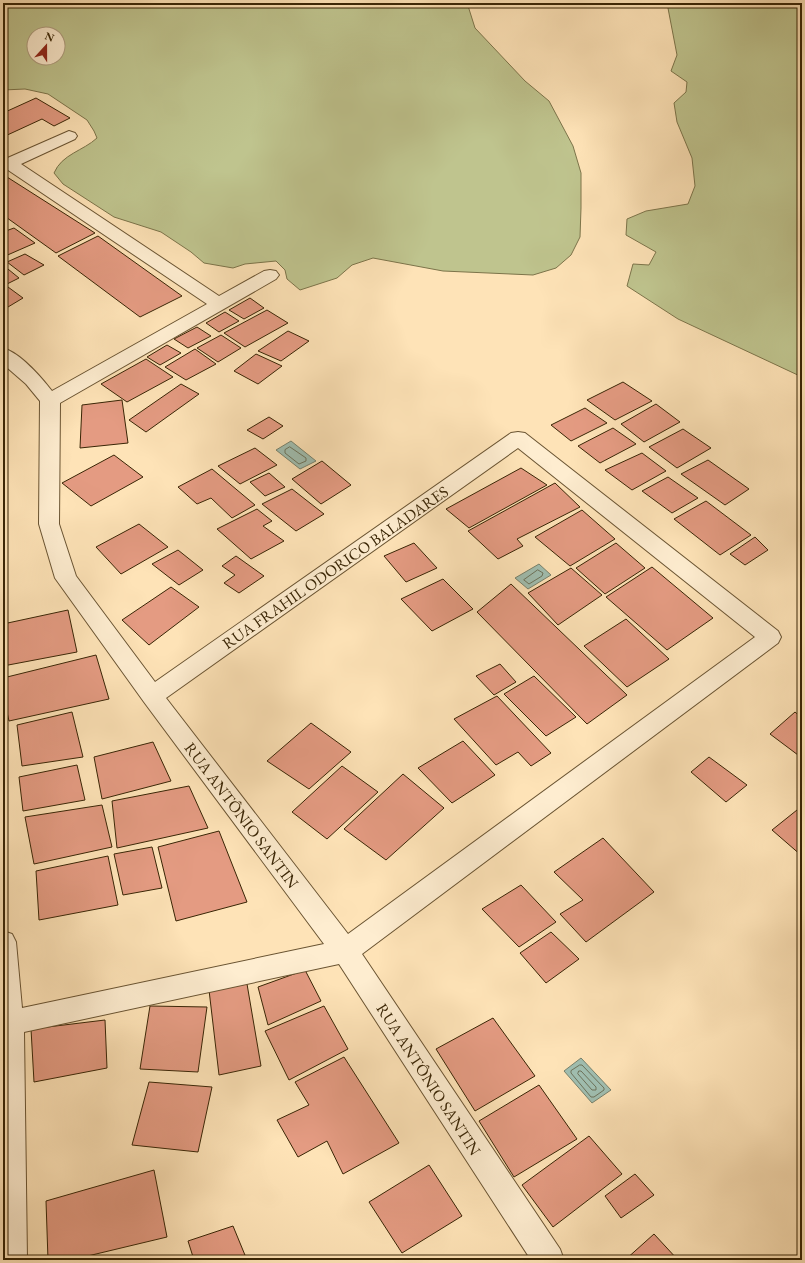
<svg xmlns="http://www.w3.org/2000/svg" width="805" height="1263" viewBox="0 0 805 1263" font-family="'EB Garamond',serif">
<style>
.green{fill:#bfc48e;stroke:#7c744a;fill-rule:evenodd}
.water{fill:#a0beb0;stroke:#77816c}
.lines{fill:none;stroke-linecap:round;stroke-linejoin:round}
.shore{stroke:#6c725a;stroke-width:1}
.building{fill:#e49b82;stroke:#392505}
.minor-casing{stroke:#6a5432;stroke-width:2}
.minor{fill:#feedd0;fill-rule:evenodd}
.labels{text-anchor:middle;stroke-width:3;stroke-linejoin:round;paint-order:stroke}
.street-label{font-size:16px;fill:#392505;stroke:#feedd0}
</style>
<rect width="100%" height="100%" fill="#fee3b7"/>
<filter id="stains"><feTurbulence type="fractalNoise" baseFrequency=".005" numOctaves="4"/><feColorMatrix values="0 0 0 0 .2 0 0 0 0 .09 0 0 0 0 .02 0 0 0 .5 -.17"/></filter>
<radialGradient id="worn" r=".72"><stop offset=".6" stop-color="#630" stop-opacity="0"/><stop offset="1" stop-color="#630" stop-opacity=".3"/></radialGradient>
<path class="green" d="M 3,3 L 468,3 L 469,9 L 475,28 L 525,81 L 549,101 L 573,146 L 581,173 L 581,208 L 580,237 L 571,255 L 556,268 L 533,275 L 443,271 L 373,258 L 352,265 L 337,278 L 300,290 L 287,279 L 285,270 L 276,261 L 245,264 L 233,268 L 204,263 L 191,252 L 161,232 L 114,217 L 63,184 L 54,173 C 62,154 83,151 97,138 L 94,131 L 87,120 L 48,94 L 25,89 L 3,90 ZM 34,34 L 58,34 L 58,58 L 34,58 Z
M 667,3 L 802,3 L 802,377 L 678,319 L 627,286 L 633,264 L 649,265 L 656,252 L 626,235 L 627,219 L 646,211 L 688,204 L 695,186 L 692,158 L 677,122 L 674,103 L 686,92 L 687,82 L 671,71 L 677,55 Z"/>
<path class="water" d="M 291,441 L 316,461 L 300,469 L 276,450 Z
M 539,564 L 551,575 L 528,589 L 515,578 Z
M 581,1058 L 611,1090 L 592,1103 L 564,1071 Z"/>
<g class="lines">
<path class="shore" d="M 290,447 L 306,458 L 306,461 L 299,464 L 285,453 L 285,450 Z
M 538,570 L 543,573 L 542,576 L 529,584 L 524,580 Z
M 580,1065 L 582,1065 L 604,1088 L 604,1090 L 594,1097 L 591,1097 L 571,1073 L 571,1071 Z
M 579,1071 L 581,1071 L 596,1087 L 596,1090 L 592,1090 L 578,1074 Z"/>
</g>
<path class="building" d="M 36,98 L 70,118 L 54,126 L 42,119 L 3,137 L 3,113 Z
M 7,177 L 95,233 L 56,253 L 3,215 L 3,179 Z
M 14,228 L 35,243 L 3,257 L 3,232 Z
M 98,236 L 182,296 L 140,317 L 58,256 Z
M 25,254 L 44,265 L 24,275 L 7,262 Z
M 3,265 L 19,278 L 3,286 Z
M 8,287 L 23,298 L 8,307 L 3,303 L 3,289 Z
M 250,298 L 264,308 L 244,319 L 229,310 Z
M 267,310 L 288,323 L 245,347 L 224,333 Z
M 225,312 L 239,321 L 219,332 L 206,323 Z
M 197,327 L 211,336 L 188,348 L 174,339 Z
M 288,331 L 309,341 L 281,361 L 258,351 Z
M 221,335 L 241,348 L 218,362 L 197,348 Z
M 167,345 L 181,353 L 160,365 L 147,357 Z
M 195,349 L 216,364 L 186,380 L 165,367 Z
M 256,354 L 282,366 L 258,384 L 234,371 Z
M 146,359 L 173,377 L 127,402 L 101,384 Z
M 623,382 L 652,401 L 615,420 L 587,400 Z
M 181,384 L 199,394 L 146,432 L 129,420 Z
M 122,400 L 128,443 L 80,448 L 82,405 Z
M 656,404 L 680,422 L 644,442 L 621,424 Z
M 585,408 L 607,423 L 571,441 L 551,425 Z
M 269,417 L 283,426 L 263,439 L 247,430 Z
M 613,428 L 636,444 L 600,463 L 578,446 Z
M 683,429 L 711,448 L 677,468 L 649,447 Z
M 255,448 L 277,465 L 240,484 L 218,466 Z
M 642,453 L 666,471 L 632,490 L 605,470 Z
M 114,455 L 143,477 L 91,506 L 62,483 Z
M 708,460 L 749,489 L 725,505 L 681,474 Z
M 322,461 L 351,485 L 321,504 L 292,479 Z
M 521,468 L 547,485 L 469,528 L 446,509 Z
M 212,469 L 255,505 L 232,518 L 211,498 L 197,504 L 178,487 Z
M 269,473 L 285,487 L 265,496 L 250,482 Z
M 668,477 L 698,498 L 672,513 L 642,491 Z
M 555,483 L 580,507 L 517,539 L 523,546 L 498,559 L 468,531 Z
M 292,489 L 324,514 L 296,531 L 262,504 Z
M 706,501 L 751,535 L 720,555 L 674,519 Z
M 257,509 L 272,521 L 263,526 L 284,541 L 251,559 L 217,529 Z
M 582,510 L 615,539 L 570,566 L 535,537 Z
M 139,524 L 168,547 L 121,574 L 96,547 Z
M 755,537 L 768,550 L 745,565 L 730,554 Z
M 414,543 L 437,568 L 406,582 L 384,556 Z
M 616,543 L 645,568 L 605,594 L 576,568 Z
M 178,550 L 203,570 L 179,585 L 152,564 Z
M 236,556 L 264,576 L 239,593 L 224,583 L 235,575 L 222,566 Z
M 652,567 L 713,618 L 667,650 L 606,597 Z
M 571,568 L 602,595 L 558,625 L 528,593 Z
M 443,579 L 473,609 L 432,631 L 401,599 Z
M 511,584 L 627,695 L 587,724 L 477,612 Z
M 171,587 L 199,607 L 149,645 L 122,620 Z
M 68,610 L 77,652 L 3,666 L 3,624 Z
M 626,619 L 669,659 L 627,687 L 584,646 Z
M 96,655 L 109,699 L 9,721 L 3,694 L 3,678 Z
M 500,664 L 516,682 L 494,695 L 476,676 Z
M 534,676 L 576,717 L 546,736 L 504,694 Z
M 497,696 L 551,753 L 531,766 L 518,752 L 496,765 L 454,719 Z
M 72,712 L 83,757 L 22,766 L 17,725 Z
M 795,712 L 802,718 L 802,758 L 770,734 Z
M 311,723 L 351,752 L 309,789 L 267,761 Z
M 463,741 L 495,775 L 452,803 L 418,768 Z
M 153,742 L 171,781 L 102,799 L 94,757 Z
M 709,757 L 747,785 L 726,802 L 691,772 Z
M 77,765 L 85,800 L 23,811 L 19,777 Z
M 342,766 L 378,792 L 327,839 L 292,812 Z
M 403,774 L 444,808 L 386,860 L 344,829 Z
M 189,786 L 208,828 L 117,848 L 112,801 Z
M 102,805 L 112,847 L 34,864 L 25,817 Z
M 802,806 L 802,856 L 772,830 Z
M 219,831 L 247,902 L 176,921 L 158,847 Z
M 603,838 L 654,892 L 586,942 L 560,914 L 583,900 L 554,872 Z
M 152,847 L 162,888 L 123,895 L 114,854 Z
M 108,856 L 118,905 L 39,920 L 36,871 Z
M 521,885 L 556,922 L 519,947 L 482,909 Z
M 551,932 L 579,959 L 546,983 L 520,953 Z
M 305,970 L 321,1001 L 268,1025 L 258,987 Z
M 247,984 L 261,1066 L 219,1075 L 209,990 Z
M 150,1006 L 207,1007 L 198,1072 L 140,1069 Z
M 324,1006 L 348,1049 L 289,1080 L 265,1031 Z
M 493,1018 L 535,1076 L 475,1111 L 436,1049 Z
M 105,1020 L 107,1068 L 34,1082 L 31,1029 Z
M 344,1057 L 399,1143 L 343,1174 L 327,1141 L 298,1157 L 277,1120 L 309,1105 L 295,1082 Z
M 149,1082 L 212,1087 L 198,1152 L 132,1145 Z
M 539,1085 L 577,1139 L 514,1177 L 479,1121 Z
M 589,1136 L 622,1174 L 553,1227 L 522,1185 Z
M 429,1165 L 462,1216 L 402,1253 L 369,1202 Z
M 154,1170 L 167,1237 L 71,1260 L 48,1260 L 46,1201 Z
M 635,1174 L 654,1195 L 621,1218 L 605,1196 Z
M 233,1226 L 247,1260 L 194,1260 L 188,1241 Z
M 654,1234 L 678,1260 L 625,1260 Z"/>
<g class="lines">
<g class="minor-casing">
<path id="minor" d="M 69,131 L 75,133 L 77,136 L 75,139 L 21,164 L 219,296 L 264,271 L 270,270 L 276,271 L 279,275 L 276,279 L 60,403 L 59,524 L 76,576 L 155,682 L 511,433 L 518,432 L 525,433 L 778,631 L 781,637 L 778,643 L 362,954 L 560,1249 L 564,1260 L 531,1260 L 339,964 L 24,1032 L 27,1260 L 3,1260 L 3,931 L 12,934 L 16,942 L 22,1008 L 324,944 L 144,702 L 55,578 L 39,524 L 40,401 L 26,384 L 3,364 L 3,348 C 20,353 41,377 52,391 L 207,304 L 8,170 L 3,171 L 3,160 ZM 518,448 L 755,637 L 348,934 L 166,698 Z"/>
</g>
<use href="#minor" class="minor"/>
</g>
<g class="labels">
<g class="street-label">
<text transform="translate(335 567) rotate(-35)" y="6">RUA FRAHIL ODORICO BALADARES</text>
<text transform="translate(242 815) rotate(53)" y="6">RUA ANTÔNIO SANTIN</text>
<text transform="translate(429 1079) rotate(57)" y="6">RUA ANTÔNIO SANTIN</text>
</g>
</g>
<rect width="805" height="1263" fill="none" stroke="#fee3b7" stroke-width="16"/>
<rect x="4" y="4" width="797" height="1255" fill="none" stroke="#392505" stroke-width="2"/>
<rect x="8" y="8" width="789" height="1247" fill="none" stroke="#392505"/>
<g transform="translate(46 46) rotate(21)"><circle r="19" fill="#feedd0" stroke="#af9d7f"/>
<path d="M0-3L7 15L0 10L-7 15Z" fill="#8f2418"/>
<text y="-6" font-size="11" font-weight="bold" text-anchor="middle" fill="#392505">N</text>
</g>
<rect width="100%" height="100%" filter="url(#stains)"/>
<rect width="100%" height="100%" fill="url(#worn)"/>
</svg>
